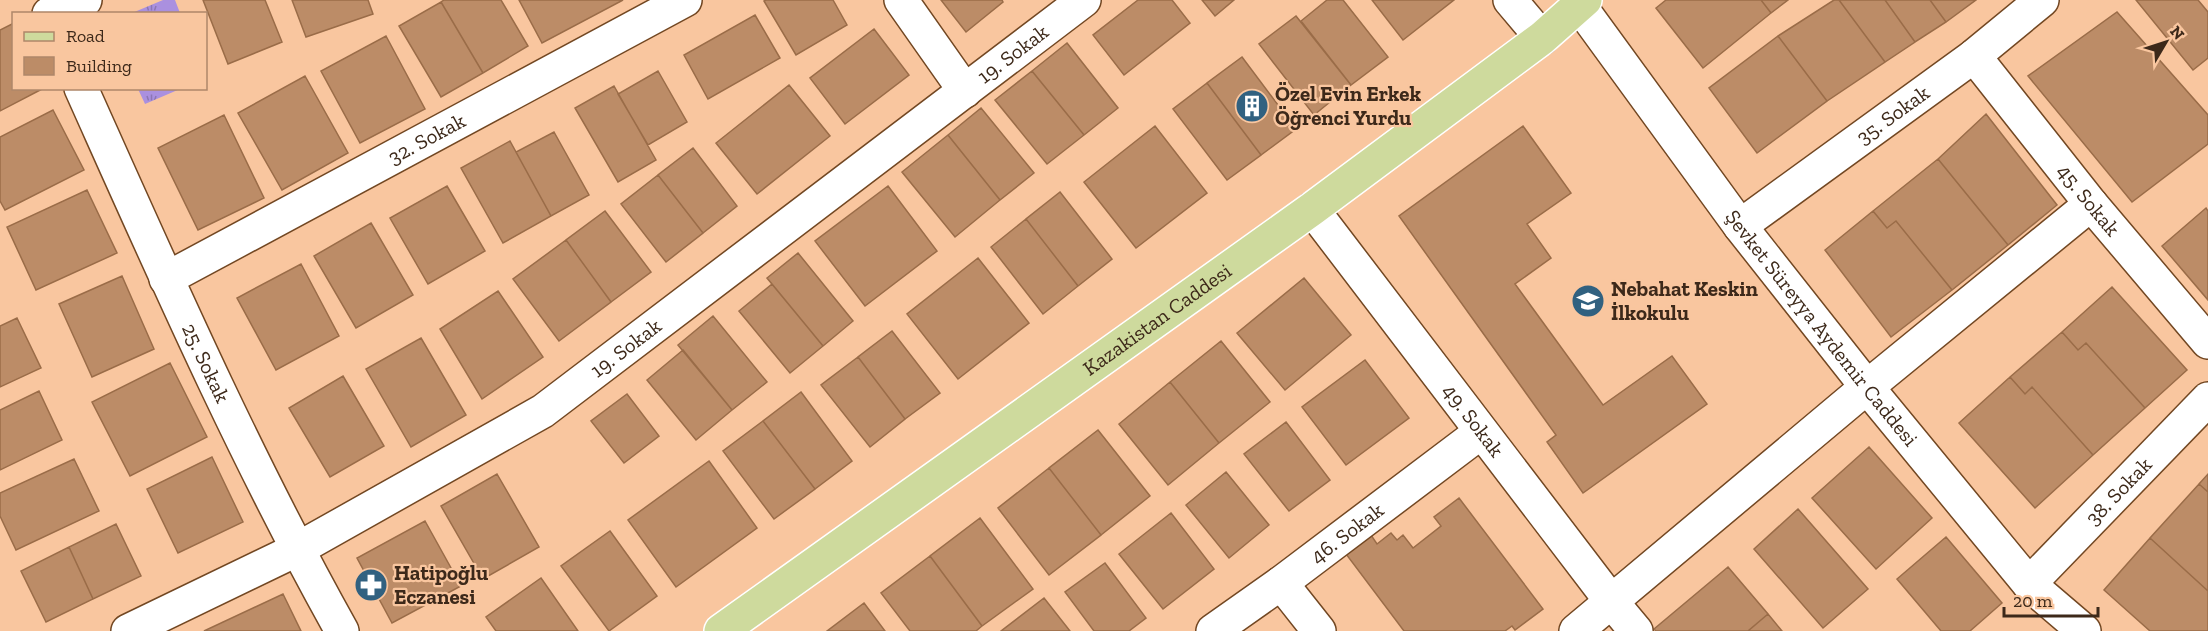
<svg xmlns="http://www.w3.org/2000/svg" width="2208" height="631" viewBox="0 0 2208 631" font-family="'Zilla Slab',serif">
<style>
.grass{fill:url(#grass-tufts)}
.building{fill:#bc8c67;stroke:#9a6c48;stroke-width:1.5}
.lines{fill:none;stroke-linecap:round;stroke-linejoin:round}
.minor-casing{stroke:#724722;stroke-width:36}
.major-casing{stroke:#fff;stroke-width:36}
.minor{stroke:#fff;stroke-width:33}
.major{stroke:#ceda9d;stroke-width:33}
.labels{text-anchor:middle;stroke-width:4.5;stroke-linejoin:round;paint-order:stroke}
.street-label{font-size:21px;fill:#3d291a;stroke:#f9c69f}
.poi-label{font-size:21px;font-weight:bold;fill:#3d291a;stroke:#f9c69f;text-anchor:start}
</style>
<defs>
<pattern id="grass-tufts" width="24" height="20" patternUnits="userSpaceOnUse" patternTransform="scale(1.5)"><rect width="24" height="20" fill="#aa90df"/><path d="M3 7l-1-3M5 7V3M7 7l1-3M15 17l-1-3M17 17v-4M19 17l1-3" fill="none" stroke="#8c76b4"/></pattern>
</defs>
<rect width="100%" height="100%" fill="#f9c69f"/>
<path class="grass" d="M 163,0 L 175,0 L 180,13 L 132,13 Z
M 138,89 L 180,89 L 145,104 Z"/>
<path class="building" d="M 203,0 L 265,0 L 282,42 L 228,64 Z
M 292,0 L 368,0 L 373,14 L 306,37 Z
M 444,0 L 501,0 L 528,46 L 483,73 L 441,2 Z
M 519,0 L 623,0 L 542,43 Z
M 766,0 L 833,0 L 847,25 L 796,55 L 764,1 Z
M 941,0 L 1002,0 L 1003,2 L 966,32 Z
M 1138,0 L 1172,0 L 1190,23 L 1124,75 L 1093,35 Z
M 1202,0 L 1234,0 L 1215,16 Z
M 1327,0 L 1343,0 L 1388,57 L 1351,85 L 1301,21 Z
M 1372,0 L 1454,0 L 1403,40 Z
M 1666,0 L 1761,0 L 1771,13 L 1703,68 L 1656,8 Z
M 1761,0 L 1788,0 L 1771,13 Z
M 1834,0 L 1839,0 L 1885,62 L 1827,101 L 1778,36 Z
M 1839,0 L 1885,0 L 1915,42 L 1885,62 Z
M 1885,0 L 1930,0 L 1946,22 L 1915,42 Z
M 1930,0 L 1976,0 L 1946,22 Z
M 2136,0 L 2198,0 L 2208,12 L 2208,58 L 2193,70 Z
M 441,2 L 483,73 L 441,97 L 399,26 Z
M 2117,12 L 2208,115 L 2208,144 L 2132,202 L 2028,76 Z
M 755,15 L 780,58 L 708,99 L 684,55 Z
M 1296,16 L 1351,85 L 1314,115 L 1259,44 Z
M 14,23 L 14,88 L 44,88 L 0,111 L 0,30 Z
M 874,29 L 909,75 L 845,124 L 810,78 Z
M 386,36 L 425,109 L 360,143 L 321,71 Z
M 1778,36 L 1827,101 L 1757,153 L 1709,88 Z
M 1067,43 L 1118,108 L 1084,135 L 1032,71 Z
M 1242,57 L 1296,129 L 1261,155 L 1207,83 Z
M 658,71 L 687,122 L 648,145 L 618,94 Z
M 1032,71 L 1084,135 L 1047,164 L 995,100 Z
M 305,76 L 348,153 L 282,190 L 238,113 Z
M 1207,83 L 1261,155 L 1227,180 L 1173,109 Z
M 789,85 L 830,136 L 757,194 L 716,143 Z
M 614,86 L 656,160 L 618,182 L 575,108 Z
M 981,108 L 1034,173 L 1000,200 L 948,135 Z
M 53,110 L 84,170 L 5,210 L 0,201 L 0,137 Z
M 1986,114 L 2057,205 L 2008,245 L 1938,159 Z
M 224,115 L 264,198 L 198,230 L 158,148 Z
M 1155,126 L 1207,193 L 1136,248 L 1084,182 Z
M 1523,126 L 1571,193 L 1527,224 L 1551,258 L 1515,284 L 1603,405 L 1672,356 L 1707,404 L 1583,493 L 1547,442 L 1556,435 L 1399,216 Z
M 554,132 L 589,195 L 551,216 L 516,152 Z
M 948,135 L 1000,200 L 955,237 L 902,172 Z
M 510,141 L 551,216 L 503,243 L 461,168 Z
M 693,148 L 737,206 L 703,233 L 658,175 Z
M 1938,159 L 2008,245 L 1952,290 L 1896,221 L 1887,228 L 1873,211 Z
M 658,175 L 703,233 L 666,262 L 621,204 Z
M 447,186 L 485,251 L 428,284 L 390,218 Z
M 888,186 L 937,251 L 865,306 L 815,241 Z
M 87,190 L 117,253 L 36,290 L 7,227 Z
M 1060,192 L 1112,259 L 1078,286 L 1026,219 Z
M 2206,208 L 2208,211 L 2208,300 L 2162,246 Z
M 605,211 L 651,272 L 611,302 L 566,240 Z
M 1873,211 L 1887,228 L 1896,221 L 1952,290 L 1891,337 L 1825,250 Z
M 1026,219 L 1078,286 L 1043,314 L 991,247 Z
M 371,223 L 413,295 L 356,328 L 314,256 Z
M 566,240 L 611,302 L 559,341 L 513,279 Z
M 798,253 L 853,321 L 823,346 L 767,278 Z
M 978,258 L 1029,323 L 958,379 L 907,314 Z
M 301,264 L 339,336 L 276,370 L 237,298 Z
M 122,276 L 154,349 L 92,377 L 59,304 Z
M 1304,278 L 1351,335 L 1285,390 L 1237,333 Z
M 772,284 L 823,346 L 790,373 L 739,311 Z
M 2112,287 L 2187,370 L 2145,408 L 2086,343 L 2078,350 L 2062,332 Z
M 498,291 L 543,357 L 482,399 L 440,329 Z
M 713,316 L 767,382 L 732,410 L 678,345 Z
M 17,318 L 41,368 L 0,387 L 0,326 Z
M 892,331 L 940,393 L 905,419 L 858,357 Z
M 2062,332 L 2078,350 L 2086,343 L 2145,408 L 2093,455 L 2032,387 L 2025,394 L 2010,377 Z
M 421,338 L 466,415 L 411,447 L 366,369 Z
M 1221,341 L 1270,402 L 1219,443 L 1170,382 Z
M 683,350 L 732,410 L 696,440 L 647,380 Z
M 858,357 L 905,419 L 870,447 L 821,385 Z
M 1365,360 L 1409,418 L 1346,465 L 1302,407 Z
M 170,363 L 207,437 L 130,476 L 92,402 Z
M 343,376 L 384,446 L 330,477 L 289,408 Z
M 2010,377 L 2025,394 L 2032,387 L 2093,455 L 2035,508 L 1959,423 Z
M 1170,382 L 1219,443 L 1168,485 L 1119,424 Z
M 39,391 L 62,440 L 0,470 L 0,410 Z
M 801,392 L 852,461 L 815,489 L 763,421 Z
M 627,394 L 659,436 L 624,463 L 591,421 Z
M 763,421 L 815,489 L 774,519 L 723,451 Z
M 1286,422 L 1330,480 L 1289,511 L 1244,454 Z
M 1098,430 L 1150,496 L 1101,535 L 1049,468 Z
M 1869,447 L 1932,518 L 1876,569 L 1812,498 Z
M 212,457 L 243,522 L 178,553 L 147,489 Z
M 74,459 L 99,511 L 16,550 L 0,516 L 0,493 Z
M 709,461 L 757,528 L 676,587 L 628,520 Z
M 1049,468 L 1101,535 L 1049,575 L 998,508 Z
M 1226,472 L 1269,525 L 1229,558 L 1186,505 Z
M 497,474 L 539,547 L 483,579 L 441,506 Z
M 2208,474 L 2208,492 L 2199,484 Z
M 2199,484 L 2208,492 L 2208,591 L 2150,538 Z
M 1459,498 L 1543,609 L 1515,630 L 1512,626 L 1505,631 L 1404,631 L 1346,554 L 1371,535 L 1377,544 L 1391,533 L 1397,540 L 1403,535 L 1413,548 L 1441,526 L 1434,517 Z
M 1798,509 L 1868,589 L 1823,628 L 1754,549 Z
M 1171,513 L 1214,569 L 1163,609 L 1119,554 Z
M 980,518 L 1033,589 L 982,626 L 930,556 Z
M 425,521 L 461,586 L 392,623 L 357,558 Z
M 116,524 L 141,576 L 93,599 L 69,547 Z
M 610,531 L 657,596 L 609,631 L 561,566 Z
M 1946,537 L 2002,603 L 1970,631 L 1941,631 L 1897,579 Z
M 2150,538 L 2208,591 L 2208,631 L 2150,631 L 2104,590 Z
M 69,547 L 93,599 L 46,622 L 21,571 Z
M 930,556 L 982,626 L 976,631 L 910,631 L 881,593 Z
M 1105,563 L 1146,618 L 1129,631 L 1094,631 L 1065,592 Z
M 1728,567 L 1768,614 L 1748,631 L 1656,631 L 1654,629 Z
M 541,578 L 578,631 L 496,631 L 486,617 Z
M 283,594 L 301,631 L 204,631 Z
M 1044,598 L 1070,631 L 1001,631 Z
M 864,603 L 885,631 L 827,631 Z
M 1768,614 L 1782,631 L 1748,631 Z"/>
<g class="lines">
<g class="minor-casing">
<g id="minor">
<path d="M 901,0 L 965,91"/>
<path d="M 1510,0 L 1542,38"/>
<path id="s1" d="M 1579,5 L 1740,226 L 1867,387 L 2029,584 L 2084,631"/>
<path d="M 49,14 L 85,0"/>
<path id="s2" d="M 1974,56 L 2091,204 L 2208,342"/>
<path id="s3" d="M 81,88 C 163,271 244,456 342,631"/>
<path id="s4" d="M 1312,209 L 1611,601 L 1636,631"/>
<path id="s5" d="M 1740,226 L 1974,56 L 2042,0"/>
<path id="s6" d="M 166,279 L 685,0"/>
<path d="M 1281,583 L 1319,631"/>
<path id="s7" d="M 2029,584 L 2208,399"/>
<path id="s8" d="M 128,631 L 296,550 L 543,411 L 1084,0"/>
<path id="s9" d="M 1213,631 L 1281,583 L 1481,432"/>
<path d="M 1576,631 L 1867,387 L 2091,204"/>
</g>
</g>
<g class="major-casing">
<g id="major">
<path id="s10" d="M 721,631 L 1312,209 L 1542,38 L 1585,0"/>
</g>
</g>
<use href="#minor" class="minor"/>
<use href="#major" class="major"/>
</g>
<defs>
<g id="building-disc" transform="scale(1.725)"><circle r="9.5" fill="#316180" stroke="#f9c69f"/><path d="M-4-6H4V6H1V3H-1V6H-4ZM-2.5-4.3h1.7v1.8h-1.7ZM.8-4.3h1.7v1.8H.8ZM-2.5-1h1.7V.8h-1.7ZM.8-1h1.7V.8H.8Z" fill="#fff"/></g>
<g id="school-disc" transform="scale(1.725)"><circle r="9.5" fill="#316180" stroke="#f9c69f"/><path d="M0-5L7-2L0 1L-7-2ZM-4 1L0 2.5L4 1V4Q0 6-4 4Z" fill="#fff"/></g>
<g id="pharmacy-disc" transform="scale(1.725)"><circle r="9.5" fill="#316180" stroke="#f9c69f"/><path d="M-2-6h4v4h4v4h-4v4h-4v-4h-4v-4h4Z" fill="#fff"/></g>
</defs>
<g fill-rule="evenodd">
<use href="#building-disc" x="1252" y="106"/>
<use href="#school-disc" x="1588" y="301"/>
<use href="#pharmacy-disc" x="371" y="585"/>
</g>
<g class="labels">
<g class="street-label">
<text dy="7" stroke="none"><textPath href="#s8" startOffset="1060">19. Sokak</textPath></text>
<text dy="7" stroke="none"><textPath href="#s5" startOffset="189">35. Sokak</textPath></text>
<text dy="7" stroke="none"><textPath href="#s6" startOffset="296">32. Sokak</textPath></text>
<text dy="7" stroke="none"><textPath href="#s2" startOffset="184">45. Sokak</textPath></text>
<text dy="7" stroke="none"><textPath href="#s10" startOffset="536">Kazakistan Caddesi</textPath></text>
<text dy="7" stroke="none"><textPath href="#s1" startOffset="404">Şevket Süreyya Aydemir Caddesi</textPath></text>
<text dy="7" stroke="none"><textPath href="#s8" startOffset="574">19. Sokak</textPath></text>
<text dy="7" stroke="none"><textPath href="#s3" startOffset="302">25. Sokak</textPath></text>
<text dy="7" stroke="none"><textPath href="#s4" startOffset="266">49. Sokak</textPath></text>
<text dy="7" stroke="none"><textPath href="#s7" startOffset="129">38. Sokak</textPath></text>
<text dy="7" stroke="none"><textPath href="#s9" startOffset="166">46. Sokak</textPath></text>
</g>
<g class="poi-label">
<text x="1275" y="101">Özel Evin Erkek<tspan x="1275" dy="24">Öğrenci Yurdu</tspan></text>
<text x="1611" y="296">Nebahat Keskin<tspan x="1611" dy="24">İlkokulu</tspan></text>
<text x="394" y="580">Hatipoğlu<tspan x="394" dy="24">Eczanesi</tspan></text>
</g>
</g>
<rect x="12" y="12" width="195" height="78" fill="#f9c69f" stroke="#ae876a" stroke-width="1.5"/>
<rect x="24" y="32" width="30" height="9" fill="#ceda9d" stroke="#ae876a" stroke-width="1.5"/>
<text x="66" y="42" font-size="18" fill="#3d291a">Road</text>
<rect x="24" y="57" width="30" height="18" fill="#bc8c67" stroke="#ae876a" stroke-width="1.5"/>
<text x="66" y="72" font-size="18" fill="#3d291a">Building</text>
<g transform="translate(2166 42) rotate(51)" stroke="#f9c69f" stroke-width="4.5" paint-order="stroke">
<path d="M0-4.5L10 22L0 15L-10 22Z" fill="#3d291a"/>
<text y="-9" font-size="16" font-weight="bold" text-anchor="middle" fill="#3d291a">N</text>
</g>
<path d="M2004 607v9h94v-9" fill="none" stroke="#3d291a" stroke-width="3"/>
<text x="2013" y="607" font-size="18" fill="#3d291a" stroke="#f9c69f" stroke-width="4.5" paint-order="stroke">20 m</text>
</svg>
